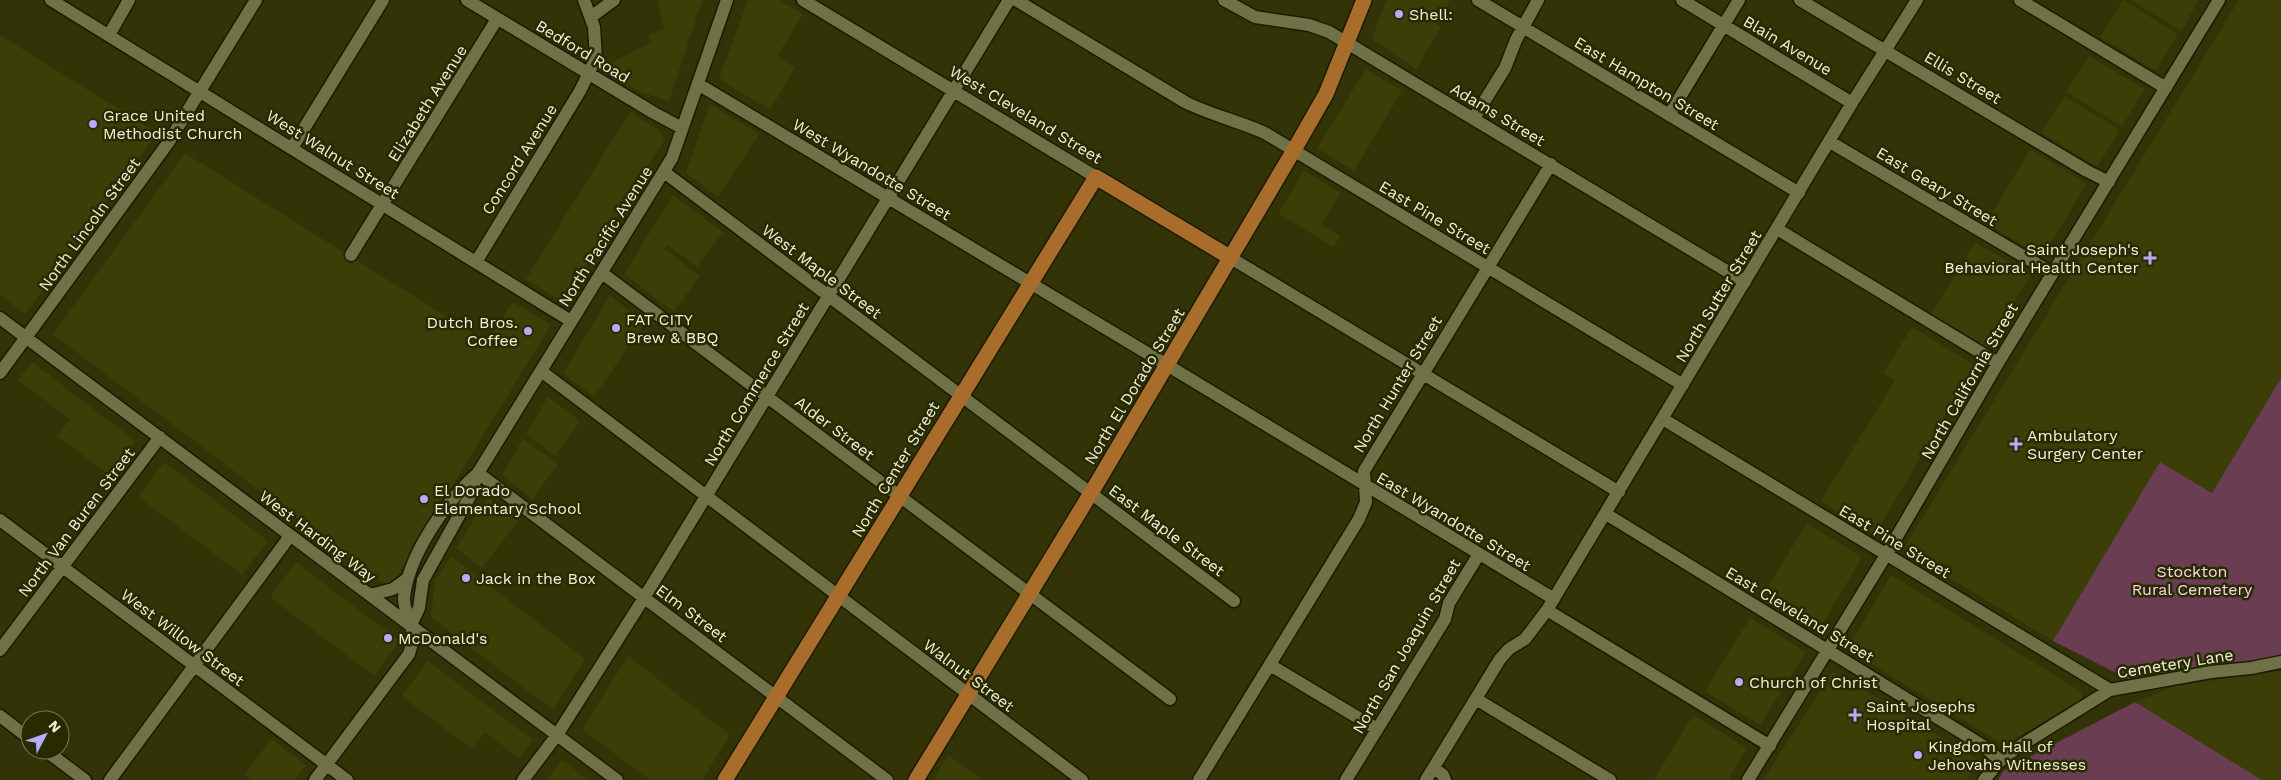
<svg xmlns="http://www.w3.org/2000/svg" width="2281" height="780" viewBox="0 0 2281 780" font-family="'Work Sans',sans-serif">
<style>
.built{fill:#3c3e07}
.green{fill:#6a3d52}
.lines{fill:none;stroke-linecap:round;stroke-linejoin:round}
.minor-casing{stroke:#1a1b00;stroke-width:15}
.major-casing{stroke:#1a1b00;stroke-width:18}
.minor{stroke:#6f7247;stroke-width:12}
.major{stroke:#a96d2b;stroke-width:15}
.poi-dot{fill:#b8abf7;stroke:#282a00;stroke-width:2}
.labels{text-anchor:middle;stroke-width:5;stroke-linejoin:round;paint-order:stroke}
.poi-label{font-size:16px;fill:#eff2da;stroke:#282a00;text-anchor:start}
.street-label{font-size:16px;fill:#eff2da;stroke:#282a00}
.park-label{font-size:16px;fill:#fdd4e5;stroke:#282a00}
</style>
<rect width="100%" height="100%" fill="#323407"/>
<path class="built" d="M 657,0 L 702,0 L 669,101 L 637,91 L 615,77 L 610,64 L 651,42 L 648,35 L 664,28 Z
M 748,0 L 779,0 L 803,14 L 777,56 L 795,68 L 770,110 L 719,79 Z
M 1386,0 L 1450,0 L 1436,24 L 1441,27 L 1416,69 L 1372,39 Z
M 2123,0 L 2178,34 L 2156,71 L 2100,37 Z
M 2131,0 L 2199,0 L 2181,31 Z
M 2239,0 L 2281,0 L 2281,378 L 2212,493 L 2160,463 L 2053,641 L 1909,553 L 1905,546 Z
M 0,35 L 157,133 L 25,314 L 0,295 Z
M 2089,56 L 2145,89 L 2122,126 L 2066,92 Z
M 1366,69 L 1402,91 L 1354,171 L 1317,148 Z
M 2064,96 L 2120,130 L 2097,167 L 2042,133 Z
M 710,104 L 759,134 L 718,197 L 686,173 Z
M 630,112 L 660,131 L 664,140 L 564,303 L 526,279 Z
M 2031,149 L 2087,184 L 2042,257 L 1986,223 Z
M 185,153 L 487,342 L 513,302 L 551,325 L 394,581 L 384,585 L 53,334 Z
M 1304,171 L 1341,193 L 1321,225 L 1340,236 L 1333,247 L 1278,213 Z
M 673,195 L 723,232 L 697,267 L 667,245 L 664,248 L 700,276 L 674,312 L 624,274 Z
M 1975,242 L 2031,275 L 1986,347 L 1931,314 Z
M 610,296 L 645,322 L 594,397 L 563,373 Z
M 1912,327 L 1974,365 L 1875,535 L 1821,501 L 1895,380 L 1883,373 Z
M 32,362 L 136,441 L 110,476 L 57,436 L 70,419 L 18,380 Z
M 548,397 L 580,421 L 555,456 L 526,434 Z
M 523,439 L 558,464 L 532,499 L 502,475 Z
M 164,462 L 268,541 L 242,575 L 138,497 Z
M 488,497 L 518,521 L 482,568 L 456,548 Z
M 1807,523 L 1862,557 L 1819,630 L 1763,595 Z
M 451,556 L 585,659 L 553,710 L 431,617 L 435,580 Z
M 296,562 L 400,641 L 374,676 L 270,597 Z
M 1891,575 L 2082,692 L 2082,700 L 2004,745 L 1847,649 Z
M 1750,618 L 1806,652 L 1760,725 L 1705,691 Z
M 628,656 L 730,735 L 702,780 L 650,780 L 582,729 Z
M 428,661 L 533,740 L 519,758 L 485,732 L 471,749 L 402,696 Z
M 1833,671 L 1979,760 L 1967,780 L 1763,780 Z
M 2281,671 L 2281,780 L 2262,780 L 2135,702 L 2178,685 Z
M 1693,715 L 1747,748 L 1728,780 L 1654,780 Z
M 271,739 L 306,765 L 295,780 L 252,780 L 245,774 Z
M 948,755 L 983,780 L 934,780 Z
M 562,760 L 589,780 L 547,780 Z"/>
<path class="green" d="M 2281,378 L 2281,656 L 2128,679 L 2053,641 L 2160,462 L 2212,493 Z
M 2135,702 L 2262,780 L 1998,780 L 2003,771 Z"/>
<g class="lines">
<g class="minor-casing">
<path id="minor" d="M 51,0 L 571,321
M 467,0 L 654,113 L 682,128
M 803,0 L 1096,177
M 1016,0 L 1185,102 C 1211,115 1238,121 1265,133 L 1683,385
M 1224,0 L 1255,17 L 1309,25 L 1329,32 L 1745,282
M 1478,0 L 1799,193
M 1682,0 L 1852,103
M 1800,0 L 2087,171 L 2109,182
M 2020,0 L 2166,88
M 591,17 L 614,0
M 109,35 L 129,0
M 698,84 L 1167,365 L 1554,599
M 1669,115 L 1739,0
M 1474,118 L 1505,68 L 1516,40 L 1538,0
M 1830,142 L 2052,273
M 292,148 L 383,0
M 664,172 L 1234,601
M 1777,229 L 1998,363
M 351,255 L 497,19
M 1231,258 L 1619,492
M 476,262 L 580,91 L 596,58 L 594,27 L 584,0
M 602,273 L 1170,699
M 0,318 L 617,780
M 541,371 L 1082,780
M 0,373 L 168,143 L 256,0
M 1663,419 L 2110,690
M 478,473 L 887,780
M 1606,514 L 1985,747 L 2000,761
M 0,520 L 347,780
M 370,595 L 393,589 L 408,578
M 1547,610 L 1770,746
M 411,625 L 419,608 L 423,580 L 470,496 L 478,473 L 672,158 L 727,0
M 0,650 L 160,437
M 1270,665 L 1377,729
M 1476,699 L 1610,780
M 0,716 L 30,739
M 45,750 L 85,780
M 1434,768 L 1443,775 L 1445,780
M 110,780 L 290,536
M 315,780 L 409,654 C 410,649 413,643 413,639 C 414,625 403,611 404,597 C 409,554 446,501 478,473
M 523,780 L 557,735 L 644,598 L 1009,0
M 1199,780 L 1359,519 L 1366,502 L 1364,471 L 1551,164
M 1346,780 L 1445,619 L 1449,603 L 1479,554
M 1426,780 L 1500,659 L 1509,649 L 1525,639 L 1547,610 L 1852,103 L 1917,0
M 1748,780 L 1886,555 L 1998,363 L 2219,0
M 1984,780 L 2000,761 L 2015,749 L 2110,690 L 2211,672 L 2251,668 L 2281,662"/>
</g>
<g class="major-casing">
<path id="major" d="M 725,780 L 1096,177 L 1231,258
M 916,780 L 1091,493 L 1294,150 L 1326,94 L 1364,0"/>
</g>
<use href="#minor" class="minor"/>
<use href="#major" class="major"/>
</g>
<g class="poi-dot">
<circle cx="1399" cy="14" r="5"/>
<circle cx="93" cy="124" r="5"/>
<path d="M2147.5 250.5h5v5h5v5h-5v5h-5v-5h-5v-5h5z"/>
<circle cx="616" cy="328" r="5"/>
<circle cx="528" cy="331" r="5"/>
<path d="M2013.5 436.5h5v5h5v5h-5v5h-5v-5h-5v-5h5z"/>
<circle cx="424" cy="499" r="5"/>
<circle cx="466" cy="578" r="5"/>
<circle cx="388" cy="638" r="5"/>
<circle cx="1739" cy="682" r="5"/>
<path d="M1852.5 707.5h5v5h5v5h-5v5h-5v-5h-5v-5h5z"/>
<circle cx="1918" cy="755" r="5"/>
</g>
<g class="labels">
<g class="poi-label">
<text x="1409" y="20">Shell:</text>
<text x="103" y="121">Grace United<tspan x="103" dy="18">Methodist Church</tspan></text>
<text x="2139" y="255" text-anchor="end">Saint Joseph's<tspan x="2139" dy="18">Behavioral Health Center</tspan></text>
<text x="626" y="325">FAT CITY<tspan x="626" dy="18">Brew &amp; BBQ</tspan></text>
<text x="518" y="328" text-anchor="end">Dutch Bros.<tspan x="518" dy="18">Coffee</tspan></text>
<text x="2027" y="441">Ambulatory<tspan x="2027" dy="18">Surgery Center</tspan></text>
<text x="434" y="496">El Dorado<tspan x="434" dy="18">Elementary School</tspan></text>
<text x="476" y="584">Jack in the Box</text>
<text x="398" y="644">McDonald's</text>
<text x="1749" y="688">Church of Christ</text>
<text x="1866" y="712">Saint Josephs<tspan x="1866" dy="18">Hospital</tspan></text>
<text x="1928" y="752">Kingdom Hall of<tspan x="1928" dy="18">Jehovahs Witnesses</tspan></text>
</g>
<g class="street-label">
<text transform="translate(1788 45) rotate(31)" y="6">Blain Avenue</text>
<text transform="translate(583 51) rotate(31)" y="6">Bedford Road</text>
<text transform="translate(1963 77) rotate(31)" y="6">Ellis Street</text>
<text transform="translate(1647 83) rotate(31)" y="6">East Hampton Street</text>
<text transform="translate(427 103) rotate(-58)" y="6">Elizabeth Avenue</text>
<text transform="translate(1026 114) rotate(31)" y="6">West Cleveland Street</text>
<text transform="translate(1498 114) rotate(31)" y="6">Adams Street</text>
<text transform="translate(333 154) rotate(32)" y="6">West Walnut Street</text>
<text transform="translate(519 159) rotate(-58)" y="6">Concord Avenue</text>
<text transform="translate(872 169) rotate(31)" y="6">West Wyandotte Street</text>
<text transform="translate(1937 186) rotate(31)" y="6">East Geary Street</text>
<text transform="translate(1435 217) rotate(31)" y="6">East Pine Street</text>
<text transform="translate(89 224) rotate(-54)" y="6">North Lincoln Street</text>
<text transform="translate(605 236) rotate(-58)" y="6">North Pacific Avenue</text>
<text transform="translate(822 271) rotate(37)" y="6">West Maple Street</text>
<text transform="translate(1718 296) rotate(-59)" y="6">North Sutter Street</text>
<text transform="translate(1969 381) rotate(-60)" y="6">North California Street</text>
<text transform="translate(756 384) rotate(-59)" y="6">North Commerce Street</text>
<text transform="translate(1397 384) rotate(-59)" y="6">North Hunter Street</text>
<text transform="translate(1134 386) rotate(-59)" y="6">North El Dorado Street</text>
<text transform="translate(835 428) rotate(37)" y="6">Alder Street</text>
<text transform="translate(895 469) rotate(-59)" y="6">North Center Street</text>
<text transform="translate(1454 521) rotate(31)" y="6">East Wyandotte Street</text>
<text transform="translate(76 522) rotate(-53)" y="6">North Van Buren Street</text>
<text transform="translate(1167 530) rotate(37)" y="6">East Maple Street</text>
<text transform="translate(318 536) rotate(37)" y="6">West Harding Way</text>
<text transform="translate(1895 541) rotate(31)" y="6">East Pine Street</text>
<text transform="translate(692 613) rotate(37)" y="6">Elm Street</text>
<text transform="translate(1800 614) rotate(31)" y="6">East Cleveland Street</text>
<text transform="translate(183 637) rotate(37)" y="6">West Willow Street</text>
<text transform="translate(1406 646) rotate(-60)" y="6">North San Joaquin Street</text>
<text transform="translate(2175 663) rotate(-9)" y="6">Cemetery Lane</text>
<text transform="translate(969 675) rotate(37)" y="6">Walnut Street</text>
</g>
<g class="park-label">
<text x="2192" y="577">Stockton<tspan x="2192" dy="18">Rural Cemetery</tspan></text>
</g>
</g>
<g transform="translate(45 735) rotate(49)"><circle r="24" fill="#282a00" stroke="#787a57"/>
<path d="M0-4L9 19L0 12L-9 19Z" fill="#b8abf7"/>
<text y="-8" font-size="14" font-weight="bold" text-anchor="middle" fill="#eff2da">N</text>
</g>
</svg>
